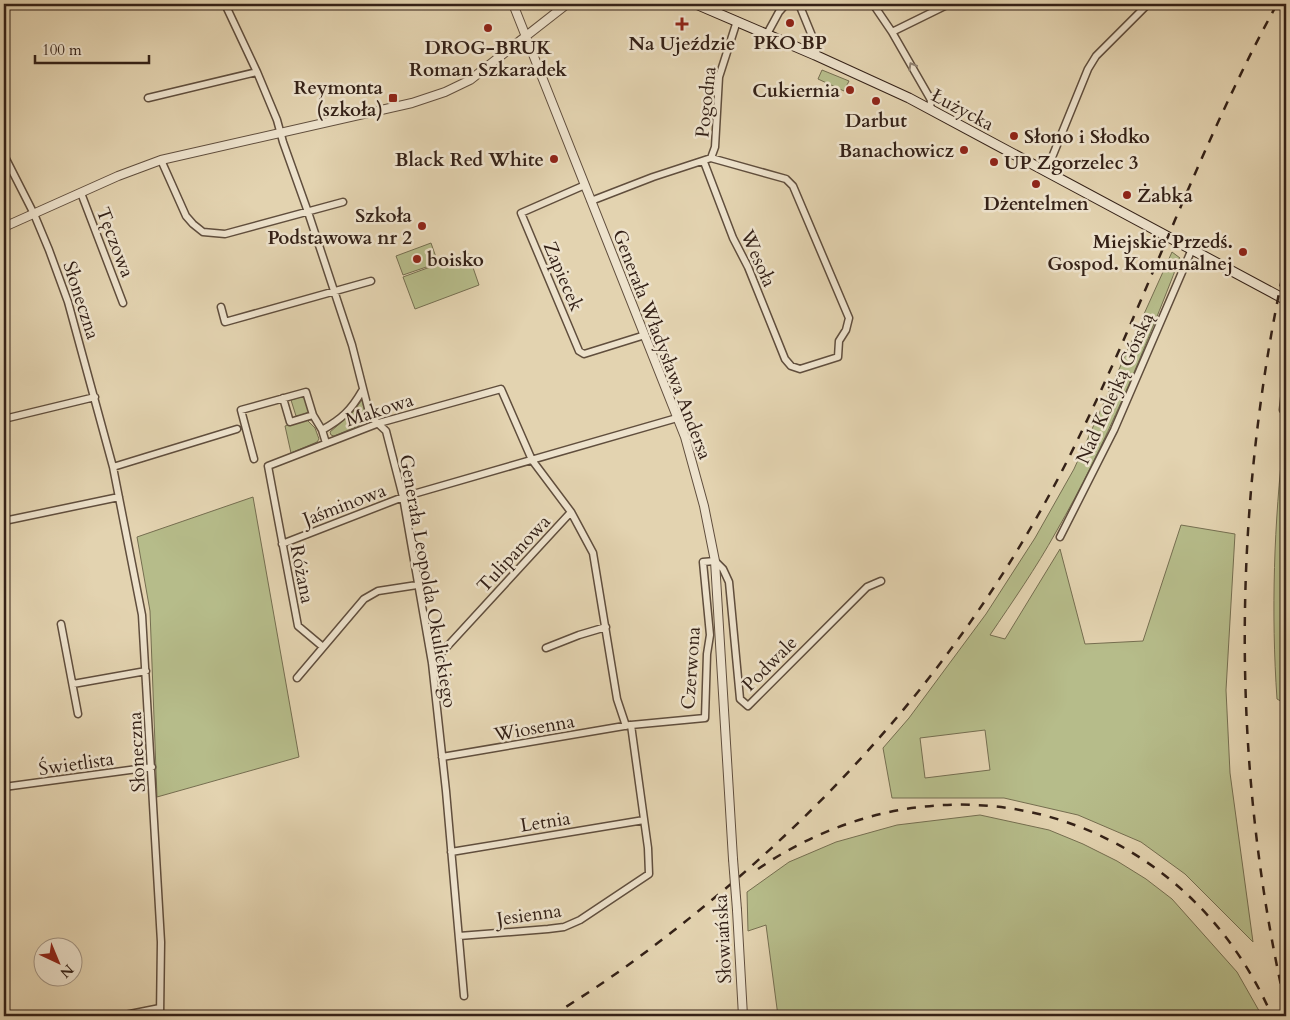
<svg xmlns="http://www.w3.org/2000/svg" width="1290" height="1020" viewBox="0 0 1290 1020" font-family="Cardo,serif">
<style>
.green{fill:#b6bc8a;stroke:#756e50;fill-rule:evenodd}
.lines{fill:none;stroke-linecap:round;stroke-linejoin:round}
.minor-casing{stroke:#604e3d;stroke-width:9}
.tertiary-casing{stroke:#604e3d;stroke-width:10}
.secondary-casing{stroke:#342117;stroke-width:11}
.minor{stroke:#ede2cc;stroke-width:6}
.tertiary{stroke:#ede2cc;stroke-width:8}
.secondary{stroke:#ede2cc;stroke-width:9}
.rail{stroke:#342117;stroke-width:2.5;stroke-dasharray:9 9;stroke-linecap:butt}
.tertiary-bridge-casing{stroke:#604e3d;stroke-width:10;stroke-linecap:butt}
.tertiary-bridge{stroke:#ede2cc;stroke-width:8}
.oneway{stroke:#908272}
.poi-dot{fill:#8f2418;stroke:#ede2cc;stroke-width:2}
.labels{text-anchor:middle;stroke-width:5;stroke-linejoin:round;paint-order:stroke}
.poi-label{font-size:19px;font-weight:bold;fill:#342117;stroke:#ede2cc;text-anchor:end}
.street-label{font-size:19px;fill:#342117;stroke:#ede2cc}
</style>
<rect width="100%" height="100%" fill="#e3d3b0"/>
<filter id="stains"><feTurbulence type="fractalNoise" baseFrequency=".004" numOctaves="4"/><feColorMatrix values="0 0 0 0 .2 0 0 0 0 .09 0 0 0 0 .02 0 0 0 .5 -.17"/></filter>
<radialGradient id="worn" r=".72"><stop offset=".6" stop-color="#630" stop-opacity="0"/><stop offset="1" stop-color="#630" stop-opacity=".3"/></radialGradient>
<path class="green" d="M 822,70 L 849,81 L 844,91 L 818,79 Z
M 431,243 L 438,263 L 403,275 L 396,256 Z
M 1172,252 L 1180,258 C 1144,351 1106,445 1056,532 C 1036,568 1013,601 990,635 L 1005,639 L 1060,549 L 1085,644 L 1143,641 L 1181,525 L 1235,534 L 1226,690 L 1230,773 L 1253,942 L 1185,874 L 1141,842 L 1078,815 L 1004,798 L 892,798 L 883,748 L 909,718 L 986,614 L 1035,538 L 1074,469 ZM 985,730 L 990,770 L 925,778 L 920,738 Z
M 468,253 L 479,285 L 415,309 L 403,277 Z
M 304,396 L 309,412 L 299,416 L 296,416 L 291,400 Z
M 362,400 L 366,416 L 363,424 L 334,436 L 331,435 L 330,432 L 352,413 Z
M 307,420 L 315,428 L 319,439 L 317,442 L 291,453 L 285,426 Z
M 1284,436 L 1286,437 L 1286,704 L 1277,699 C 1271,612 1274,523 1284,436 Z
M 253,497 L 299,757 L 157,797 L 150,611 L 137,537 Z
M 980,815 L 1049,830 L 1083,844 L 1117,861 L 1146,879 L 1172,899 L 1237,972 L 1262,1016 L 778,1016 L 766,925 L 748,931 L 747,892 L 789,862 L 836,842 L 897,825 Z"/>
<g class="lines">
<g class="minor-casing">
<path id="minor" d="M 225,4 L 257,72 L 277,120 L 283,142 L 308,212 L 352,345 L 370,416 L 386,431 L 403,497 L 432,663 L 446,791 L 464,996
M 799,4 L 817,48 L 815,55
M 873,4 L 892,32 L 931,100 L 930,109
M 892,32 L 949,4
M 767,34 L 779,12 L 786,4
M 148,98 L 257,72
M 4,155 L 34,214 L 49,250 L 68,302 L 113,467 L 142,615 L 161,942 L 160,1016
M 711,158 L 715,147 L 719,77 L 737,21
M 161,160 L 186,216 L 193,224 L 203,232 L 225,234 L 343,202
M 1046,172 L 1088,69 L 1096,56 L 1148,4
M 585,185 L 521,213 L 579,351 L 584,354 L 645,335
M 81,193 L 123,303
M 591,201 L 653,177 L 711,158 L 786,179 L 793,186 L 849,318 L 846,330 L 839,341 L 838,357 L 800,369 L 791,366 L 785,359 L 748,267 L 733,238 L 704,162
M 221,307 L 225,322 L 371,281
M 1286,383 L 1283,410 L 1286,412
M 283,398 L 290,422 L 313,415
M 4,419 L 95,397
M 322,430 C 342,419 351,410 362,391
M 254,459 L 241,410 L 306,392 L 313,415 L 322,430 L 326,443
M 113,467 L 237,429
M 571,512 L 593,553 L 617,699 L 626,726
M 4,521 L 119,497
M 1060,537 L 1114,430 L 1192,249
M 282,544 L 403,497 L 677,418
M 61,624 L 78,714
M 323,647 L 298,626 L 268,466 L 379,423 L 501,389 L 532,460 L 571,512 L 432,663
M 546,648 L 579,635 L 606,627
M 297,678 L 364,599 L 378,591 L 417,585
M 73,684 L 146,671
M 442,757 L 630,725
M 4,787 L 152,767
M 451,852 L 644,820
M 459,936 L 548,929 L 564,927 L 580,920 L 649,874 L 648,848 L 631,725 L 705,718 L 707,654 L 710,635 L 703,562 L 715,561 L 723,569 L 729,582 L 740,699 L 748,706 L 867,587 L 881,581
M 120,1016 L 160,1008"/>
</g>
<g class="tertiary-casing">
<path id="tertiary" d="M 513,4 L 685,437 L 704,506 L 715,561 L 733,859
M 4,227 L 118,176 L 161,160 L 412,103 L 445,92 L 470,80 L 567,4
M 737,910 L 743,1016"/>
</g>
<g class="secondary-casing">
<path id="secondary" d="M 696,4 L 815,55 L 909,98 L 1286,300"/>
</g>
<use href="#minor" class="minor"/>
<use href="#tertiary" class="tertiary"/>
<use href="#secondary" class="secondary"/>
<path class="rail" d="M 1286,260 C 1232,505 1230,764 1286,1008
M 758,869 C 944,742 1182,809 1272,1016
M 551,1016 C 606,983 657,945 707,904 C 863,776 990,621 1078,439 C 1148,296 1200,144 1277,4"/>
<g class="tertiary-bridge-casing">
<path id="tertiary-bridge" d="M 733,859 L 737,910"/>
</g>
<use href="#tertiary-bridge" class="tertiary-bridge"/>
</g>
<defs><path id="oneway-chevron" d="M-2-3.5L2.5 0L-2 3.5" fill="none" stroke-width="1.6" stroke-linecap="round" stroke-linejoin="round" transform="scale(1.25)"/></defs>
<use class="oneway" href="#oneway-chevron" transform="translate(912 66) rotate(-120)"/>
<g class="poi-dot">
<circle cx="790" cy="23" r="5"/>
<path d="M679.5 16.5h5v5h5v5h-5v5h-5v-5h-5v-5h5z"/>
<circle cx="488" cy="28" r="5"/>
<circle cx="850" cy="90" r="5"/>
<rect x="388" y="93" width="10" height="10" rx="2.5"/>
<circle cx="876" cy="101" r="5"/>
<circle cx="1014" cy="136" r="5"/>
<circle cx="964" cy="150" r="5"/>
<circle cx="554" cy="159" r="5"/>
<circle cx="994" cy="162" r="5"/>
<circle cx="1036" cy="184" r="5"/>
<circle cx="1127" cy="195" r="5"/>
<circle cx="422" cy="226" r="5"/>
<circle cx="1243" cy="252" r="5"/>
<circle cx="417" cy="259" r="5"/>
</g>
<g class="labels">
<g class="poi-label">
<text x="790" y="49" text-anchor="middle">PKO BP</text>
<text x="682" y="50" text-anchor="middle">Na Ujeździe</text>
<text x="488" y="54" text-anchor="middle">DROG-BRUK<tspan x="488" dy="22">Roman Szkaradek</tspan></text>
<text x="383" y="94">Reymonta<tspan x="383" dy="22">(szkoła)</tspan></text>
<text x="840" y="97">Cukiernia</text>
<text x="876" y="127" text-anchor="middle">Darbut</text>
<text x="1024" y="143" text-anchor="start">Słono i Słodko</text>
<text x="954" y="157">Banachowicz</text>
<text x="544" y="166">Black Red White</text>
<text x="1004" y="169" text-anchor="start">UP Zgorzelec 3</text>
<text x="1137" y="202" text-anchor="start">Żabka</text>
<text x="1036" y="210" text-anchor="middle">Dżentelmen</text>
<text x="412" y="222">Szkoła<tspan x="412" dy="22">Podstawowa nr 2</tspan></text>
<text x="1233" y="248">Miejskie Przedś.<tspan x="1233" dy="22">Gospod. Komunalnej</tspan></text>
<text x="427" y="266" text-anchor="start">boisko</text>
</g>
<g class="street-label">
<text transform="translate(705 102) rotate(-84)" y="7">Pogodna</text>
<text transform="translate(963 109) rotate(28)" y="7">Łużycka</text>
<text transform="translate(116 242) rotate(69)" y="7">Tęczowa</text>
<text transform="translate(759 258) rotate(66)" y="7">Wesoła</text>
<text transform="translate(564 276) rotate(67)" y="7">Zapiecek</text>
<text transform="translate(82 300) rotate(72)" y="7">Słoneczna</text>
<text transform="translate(663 344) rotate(69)" y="7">Generała Władysława Andersa</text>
<text transform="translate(1114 388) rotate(-66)" y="7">Nad Kolejką Górską</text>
<text transform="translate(379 409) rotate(-18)" y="7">Makowa</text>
<text transform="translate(344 504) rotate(-21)" y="7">Jaśminowa</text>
<text transform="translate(513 553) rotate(-47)" y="7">Tulipanowa</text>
<text transform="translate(303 574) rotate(79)" y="7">Różana</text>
<text transform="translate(429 581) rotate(80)" y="7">Generała Leopolda Okulickiego</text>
<text transform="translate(769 663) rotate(-45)" y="7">Podwale</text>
<text transform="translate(690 668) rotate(-86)" y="7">Czerwona</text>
<text transform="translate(534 727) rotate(-10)" y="7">Wiosenna</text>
<text transform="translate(136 752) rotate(-93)" y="7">Słoneczna</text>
<text transform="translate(76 763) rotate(-8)" y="7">Świetlista</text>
<text transform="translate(545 821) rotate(-9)" y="7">Letnia</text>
<text transform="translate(529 914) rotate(-8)" y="7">Jesienna</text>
<text transform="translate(722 939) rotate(-93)" y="7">Słowiańska</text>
</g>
</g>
<rect width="1290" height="1020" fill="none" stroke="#e3d3b0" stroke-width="20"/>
<rect x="5" y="5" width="1280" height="1010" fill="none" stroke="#342117" stroke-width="2.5"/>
<rect x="10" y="10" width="1270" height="1000" fill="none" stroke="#342117"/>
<g transform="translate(58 962) rotate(136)"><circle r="24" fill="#ede2cc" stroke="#a39584"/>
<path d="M0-4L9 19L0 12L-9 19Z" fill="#8f2418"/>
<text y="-8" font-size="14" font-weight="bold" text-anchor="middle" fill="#342117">N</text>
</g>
<path d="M35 55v8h114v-8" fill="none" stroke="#342117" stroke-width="2.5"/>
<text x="42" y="55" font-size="15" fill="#342117" stroke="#ede2cc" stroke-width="4" paint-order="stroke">100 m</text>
<rect width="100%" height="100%" filter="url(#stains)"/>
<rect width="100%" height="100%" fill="url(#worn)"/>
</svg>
